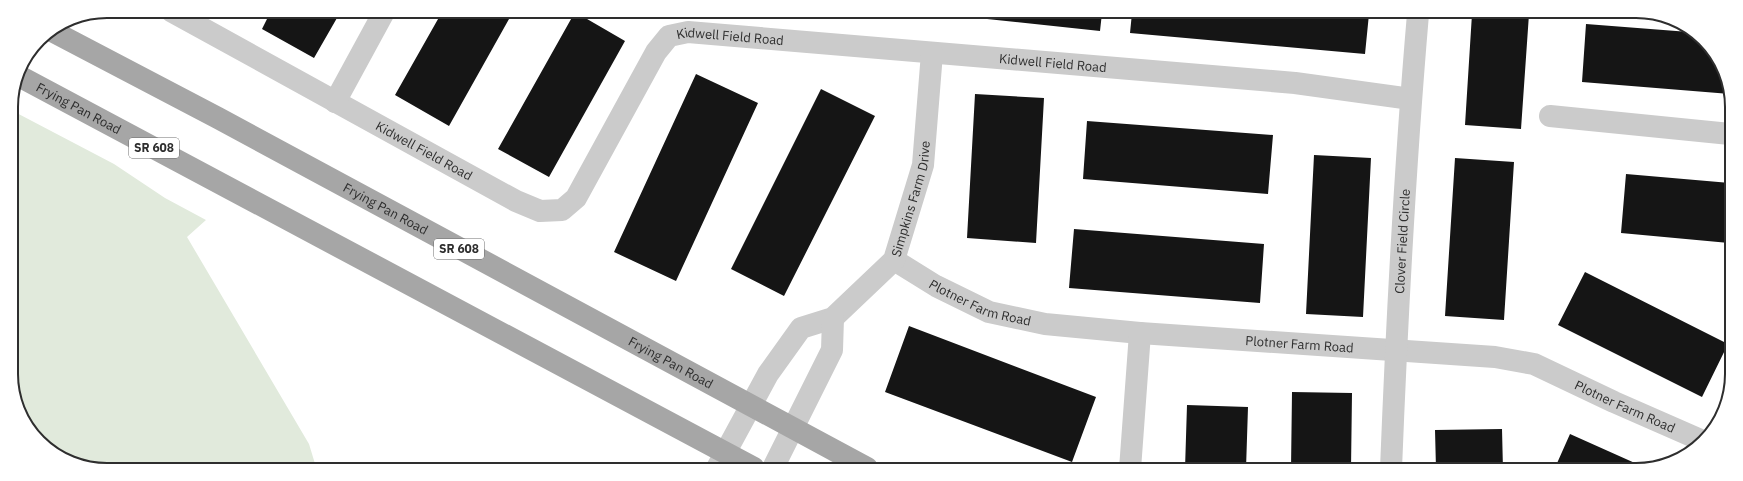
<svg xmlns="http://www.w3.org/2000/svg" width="1743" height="481" viewBox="0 0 1743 481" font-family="'IBM Plex Sans',sans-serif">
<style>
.green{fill:#e1eadc}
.building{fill:#151515}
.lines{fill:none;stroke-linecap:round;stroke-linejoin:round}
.minor{stroke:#cbcbcb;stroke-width:22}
.major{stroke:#a6a6a6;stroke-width:22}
.labels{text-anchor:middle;stroke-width:4;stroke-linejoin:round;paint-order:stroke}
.shield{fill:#fff;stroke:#6d6d6d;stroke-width:1}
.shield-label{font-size:12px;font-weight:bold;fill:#2e2e2e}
.street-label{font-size:13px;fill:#2e2e2e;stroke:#fff}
.rim{fill:none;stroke:#2e2e2e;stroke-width:2}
</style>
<rect width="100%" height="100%" fill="#fff"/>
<path class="green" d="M 11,110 L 114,164 L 165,198 L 206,220 L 187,237 L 309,444 L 316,467 L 82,467 L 35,437 L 13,393 Z"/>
<path class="building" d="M 271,11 L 341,11 L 314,58 L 262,29 Z
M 442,12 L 513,12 L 449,126 L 395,95 Z
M 575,12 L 625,41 L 549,177 L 498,149 Z
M 930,13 L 1102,13 L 1100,31 Z
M 1132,13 L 1369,14 L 1365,54 L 1130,33 Z
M 1472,14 L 1529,14 L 1521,129 L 1465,125 Z
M 1586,24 L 1689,32 L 1708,44 L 1730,88 L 1730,94 L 1582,82 Z
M 696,74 L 758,103 L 676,281 L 614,252 Z
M 821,89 L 875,116 L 784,296 L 731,269 Z
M 975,94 L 1044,98 L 1036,243 L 967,238 Z
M 1087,121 L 1273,135 L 1268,194 L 1083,179 Z
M 1314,155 L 1371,158 L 1363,317 L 1306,314 Z
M 1455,158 L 1514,162 L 1504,320 L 1445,316 Z
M 1626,174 L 1730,183 L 1729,243 L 1621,233 Z
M 1074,229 L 1264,244 L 1260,303 L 1069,288 Z
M 1585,272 L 1728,344 L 1702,397 L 1558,325 Z
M 909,326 L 1096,397 L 1072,462 L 885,392 Z
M 1292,392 L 1352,393 L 1351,469 L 1291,469 Z
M 1187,405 L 1248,407 L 1246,469 L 1185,469 Z
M 1502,429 L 1503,470 L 1436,469 L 1435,430 Z
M 1570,434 L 1646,468 L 1642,470 L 1554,470 Z"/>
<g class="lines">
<g class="minor">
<path id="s1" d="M 171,11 L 516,201 L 540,211 L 562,210 L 576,198 L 656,52 L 669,36 L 688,32 L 1295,83 L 1411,99"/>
<path d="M 335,102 L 384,12"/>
<path d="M 1550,116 L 1730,134"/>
<path id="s2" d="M 894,260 L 936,286 L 989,312 L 1045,324 L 1140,333 L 1495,357 L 1534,364 L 1614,402 L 1703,441"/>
<path id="s3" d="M 717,468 L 768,374 L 801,328 L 833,318 L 894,260 L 923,165 L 932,53"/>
<path d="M 773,468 L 832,350 L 833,318"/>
<path d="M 1130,469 L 1140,333"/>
<path id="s4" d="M 1391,469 C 1397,317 1405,165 1418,14"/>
</g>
<g class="major">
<path id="s5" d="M 52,31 L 218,118 L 867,468"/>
<path id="s6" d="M 17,75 L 754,468"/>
</g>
</g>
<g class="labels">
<g class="shield">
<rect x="129" y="138" width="50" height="20" rx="3"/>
<rect x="434" y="239" width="50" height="20" rx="3"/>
</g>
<g class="shield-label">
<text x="154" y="152">SR 608</text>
<text x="459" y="253">SR 608</text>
</g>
<g class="street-label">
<text dy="5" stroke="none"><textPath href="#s1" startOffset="709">Kidwell Field Road</textPath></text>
<text dy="5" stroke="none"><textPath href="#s1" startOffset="1033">Kidwell Field Road</textPath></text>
<text dy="5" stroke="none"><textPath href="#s6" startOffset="70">Frying Pan Road</textPath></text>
<text dy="5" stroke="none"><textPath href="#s1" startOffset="289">Kidwell Field Road</textPath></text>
<text dy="5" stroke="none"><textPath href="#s3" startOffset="345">Simpkins Farm Drive</textPath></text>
<text dy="5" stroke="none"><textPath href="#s5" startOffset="378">Frying Pan Road</textPath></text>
<text dy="5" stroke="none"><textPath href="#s4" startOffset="228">Clover Field Circle</textPath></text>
<text dy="5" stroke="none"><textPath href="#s2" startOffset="97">Plotner Farm Road</textPath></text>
<text dy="5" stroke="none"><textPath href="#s2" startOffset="421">Plotner Farm Road</textPath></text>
<text dy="5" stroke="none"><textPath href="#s5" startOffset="702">Frying Pan Road</textPath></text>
<text dy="5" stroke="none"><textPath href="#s2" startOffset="757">Plotner Farm Road</textPath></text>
</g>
</g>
<path d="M0 0H1743V481H0ZM107 18H1636A89 89 0 0 1 1725 107V374A89 89 0 0 1 1636 463H107A89 89 0 0 1 18 374V107A89 89 0 0 1 107 18Z" fill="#fff" fill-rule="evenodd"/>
<path class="rim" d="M107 18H1636A89 89 0 0 1 1725 107V374A89 89 0 0 1 1636 463H107A89 89 0 0 1 18 374V107A89 89 0 0 1 107 18Z"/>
</svg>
